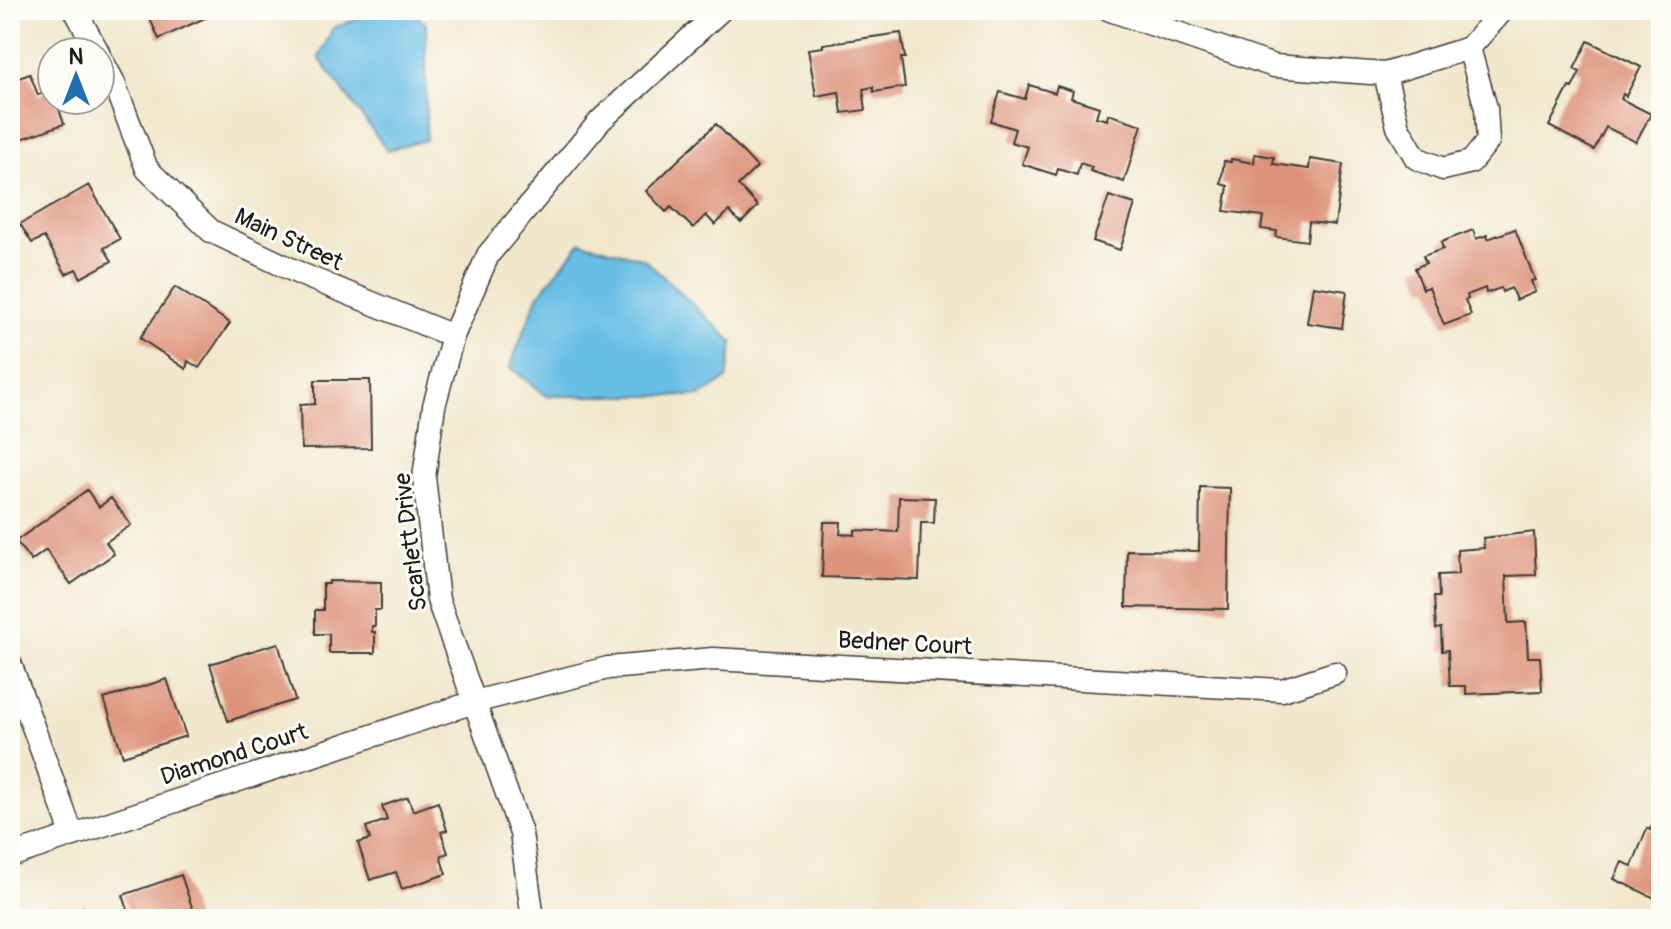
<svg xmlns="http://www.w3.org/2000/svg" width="1671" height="929" viewBox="0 0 1671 929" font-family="Pangolin,sans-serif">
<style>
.water{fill:#68bee5;stroke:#426d80;stroke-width:2}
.building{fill:#de947c}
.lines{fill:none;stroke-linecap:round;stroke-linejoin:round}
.minor-casing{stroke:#3c3a36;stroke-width:25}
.minor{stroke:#fff;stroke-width:22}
.labels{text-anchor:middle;stroke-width:6;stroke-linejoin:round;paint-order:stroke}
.street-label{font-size:24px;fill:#1c1c1c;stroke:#fdfcf7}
</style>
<rect width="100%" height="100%" fill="#fdfcf7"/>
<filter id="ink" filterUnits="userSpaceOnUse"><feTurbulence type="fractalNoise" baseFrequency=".0125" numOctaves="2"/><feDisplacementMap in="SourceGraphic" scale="16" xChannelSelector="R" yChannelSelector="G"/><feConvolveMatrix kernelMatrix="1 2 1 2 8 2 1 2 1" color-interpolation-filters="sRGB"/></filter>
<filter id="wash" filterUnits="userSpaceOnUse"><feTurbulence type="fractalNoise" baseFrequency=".006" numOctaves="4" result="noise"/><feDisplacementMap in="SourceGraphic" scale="32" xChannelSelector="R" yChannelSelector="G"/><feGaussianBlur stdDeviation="1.8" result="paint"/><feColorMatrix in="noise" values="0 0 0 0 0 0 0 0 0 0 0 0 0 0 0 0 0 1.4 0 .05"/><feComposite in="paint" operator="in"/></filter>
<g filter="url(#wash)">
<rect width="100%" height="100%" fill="#f1e7cc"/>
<path class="water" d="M 382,10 L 406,10 L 426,23 L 426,140 L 387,150 L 319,58 L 333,28 Z
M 581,242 L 644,259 L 733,342 L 727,379 L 700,396 L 546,396 L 510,367 L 538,296 Z"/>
<g id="blocks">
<path class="building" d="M 146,10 L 215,10 L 216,13 L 159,39 Z
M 901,33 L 905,58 L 901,58 L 905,87 L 874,92 L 873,87 L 863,89 L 866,110 L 842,113 L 839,92 L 816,96 L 808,49 L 823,47 L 823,44 Z
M 1588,41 L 1641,67 L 1626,96 L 1623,94 L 1621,99 L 1651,114 L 1636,142 L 1606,127 L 1594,150 L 1549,126 L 1569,87 L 1572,88 L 1580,72 L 1574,69 Z
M 30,74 L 38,95 L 52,90 L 52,100 L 56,100 L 64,124 L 10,143 L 10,81 Z
M 1029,85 L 1055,93 L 1057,86 L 1073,91 L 1071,98 L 1099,107 L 1096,117 L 1107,120 L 1108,114 L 1142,125 L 1124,182 L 1090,171 L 1092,167 L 1080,163 L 1077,175 L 1058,169 L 1056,175 L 1022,164 L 1028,147 L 1011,142 L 1015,129 L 991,121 L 1000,92 L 1025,99 Z
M 716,124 L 757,167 L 738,185 L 758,206 L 741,223 L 729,211 L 715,225 L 706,215 L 693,228 L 671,207 L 666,212 L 646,191 Z
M 1255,154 L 1274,157 L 1273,164 L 1309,169 L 1310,159 L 1343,164 L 1335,225 L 1309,222 L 1307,241 L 1276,237 L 1277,231 L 1261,229 L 1263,216 L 1224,211 L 1228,186 L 1221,184 L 1224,161 L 1231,162 L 1231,159 L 1254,163 Z
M 89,185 L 120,239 L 104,248 L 112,261 L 81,278 L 76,269 L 66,274 L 44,237 L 32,243 L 20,224 Z
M 1109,196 L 1135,204 L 1120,250 L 1093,241 Z
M 1515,229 L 1535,280 L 1531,281 L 1535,292 L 1516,300 L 1511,288 L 1502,292 L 1501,288 L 1486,293 L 1485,288 L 1467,295 L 1468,299 L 1465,300 L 1471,315 L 1444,325 L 1429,287 L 1423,289 L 1415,268 L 1426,263 L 1423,256 L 1443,249 L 1441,242 L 1473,230 L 1476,239 L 1487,235 L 1488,239 Z
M 1313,286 L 1347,291 L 1342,328 L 1307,323 Z
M 175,287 L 230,323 L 199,368 L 188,361 L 186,369 L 140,338 Z
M 315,380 L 370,380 L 371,448 L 301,449 L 300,405 L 315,404 Z
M 1200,487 L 1230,488 L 1228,609 L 1126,607 L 1127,550 L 1199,551 Z
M 87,490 L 99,507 L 111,498 L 131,525 L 106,542 L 114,554 L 71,584 L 46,550 L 31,561 L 16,541 Z
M 899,497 L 935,498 L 934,523 L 921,523 L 919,580 L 822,577 L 824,522 L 841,522 L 840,534 L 855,535 L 855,530 L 898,532 Z
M 1534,532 L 1536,575 L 1506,576 L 1508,623 L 1526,622 L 1528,657 L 1540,657 L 1542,691 L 1466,694 L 1466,686 L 1450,686 L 1448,650 L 1442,651 L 1441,628 L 1436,629 L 1434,597 L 1439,597 L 1438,575 L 1458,574 L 1457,550 L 1484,548 L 1483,538 Z
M 329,581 L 381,582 L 381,610 L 375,610 L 375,626 L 372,626 L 372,632 L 375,632 L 375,653 L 329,653 L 329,634 L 315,634 L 315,610 L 323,610 L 323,584 L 329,584 Z
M 278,643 L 295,700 L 228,721 L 210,664 Z
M 167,679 L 186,736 L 123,756 L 104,699 Z
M 408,797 L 413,811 L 438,802 L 447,830 L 441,832 L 448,853 L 442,855 L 441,859 L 446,874 L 402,889 L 396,872 L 370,880 L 358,843 L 370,839 L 366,827 L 387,820 L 382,806 Z
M 1654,822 L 1661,824 L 1661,901 L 1614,879 L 1622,862 L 1632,866 L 1647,828 L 1650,830 Z
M 181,875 L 196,919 L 131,919 L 123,895 Z
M 83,907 L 87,919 L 68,919 L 66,913 Z"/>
</g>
</g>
<g filter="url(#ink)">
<use href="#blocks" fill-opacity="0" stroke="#3c3a36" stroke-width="2"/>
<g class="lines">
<g class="minor-casing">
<path id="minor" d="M 75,10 L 98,52
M 1110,10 L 1274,66 L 1385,74 L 1469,48 L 1503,10
M 100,57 L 113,81 L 147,169 L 211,231 L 303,275 L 453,336
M 1385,74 L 1398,127 L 1416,158 L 1443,169 L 1471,162 L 1488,141 L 1486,108 L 1469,48
M 10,663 L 72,834
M 10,856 L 474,702 L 608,668 L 713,659 L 1282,690 L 1335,673
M 533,919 L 521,833 L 438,600 L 424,477 L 434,406 L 453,336 L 488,255 L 600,121 L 721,10"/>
</g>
<use href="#minor" class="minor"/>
</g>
</g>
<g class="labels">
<g class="street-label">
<text transform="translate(289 239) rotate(25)" y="8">Main Street</text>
<text transform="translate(410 542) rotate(-97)" y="8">Scarlett Drive</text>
<text transform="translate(905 643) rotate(3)" y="8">Bedner Court</text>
<text transform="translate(234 754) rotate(-18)" y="8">Diamond Court</text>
</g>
</g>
<rect width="1671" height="929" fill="none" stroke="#fdfcf7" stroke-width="40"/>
<g transform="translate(76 76)"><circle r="38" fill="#fdfcf7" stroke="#a3a29f" stroke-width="2"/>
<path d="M0-6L14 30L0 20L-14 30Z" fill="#1f6fb2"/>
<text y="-12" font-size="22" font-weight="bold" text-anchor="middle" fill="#1c1c1c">N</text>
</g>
</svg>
